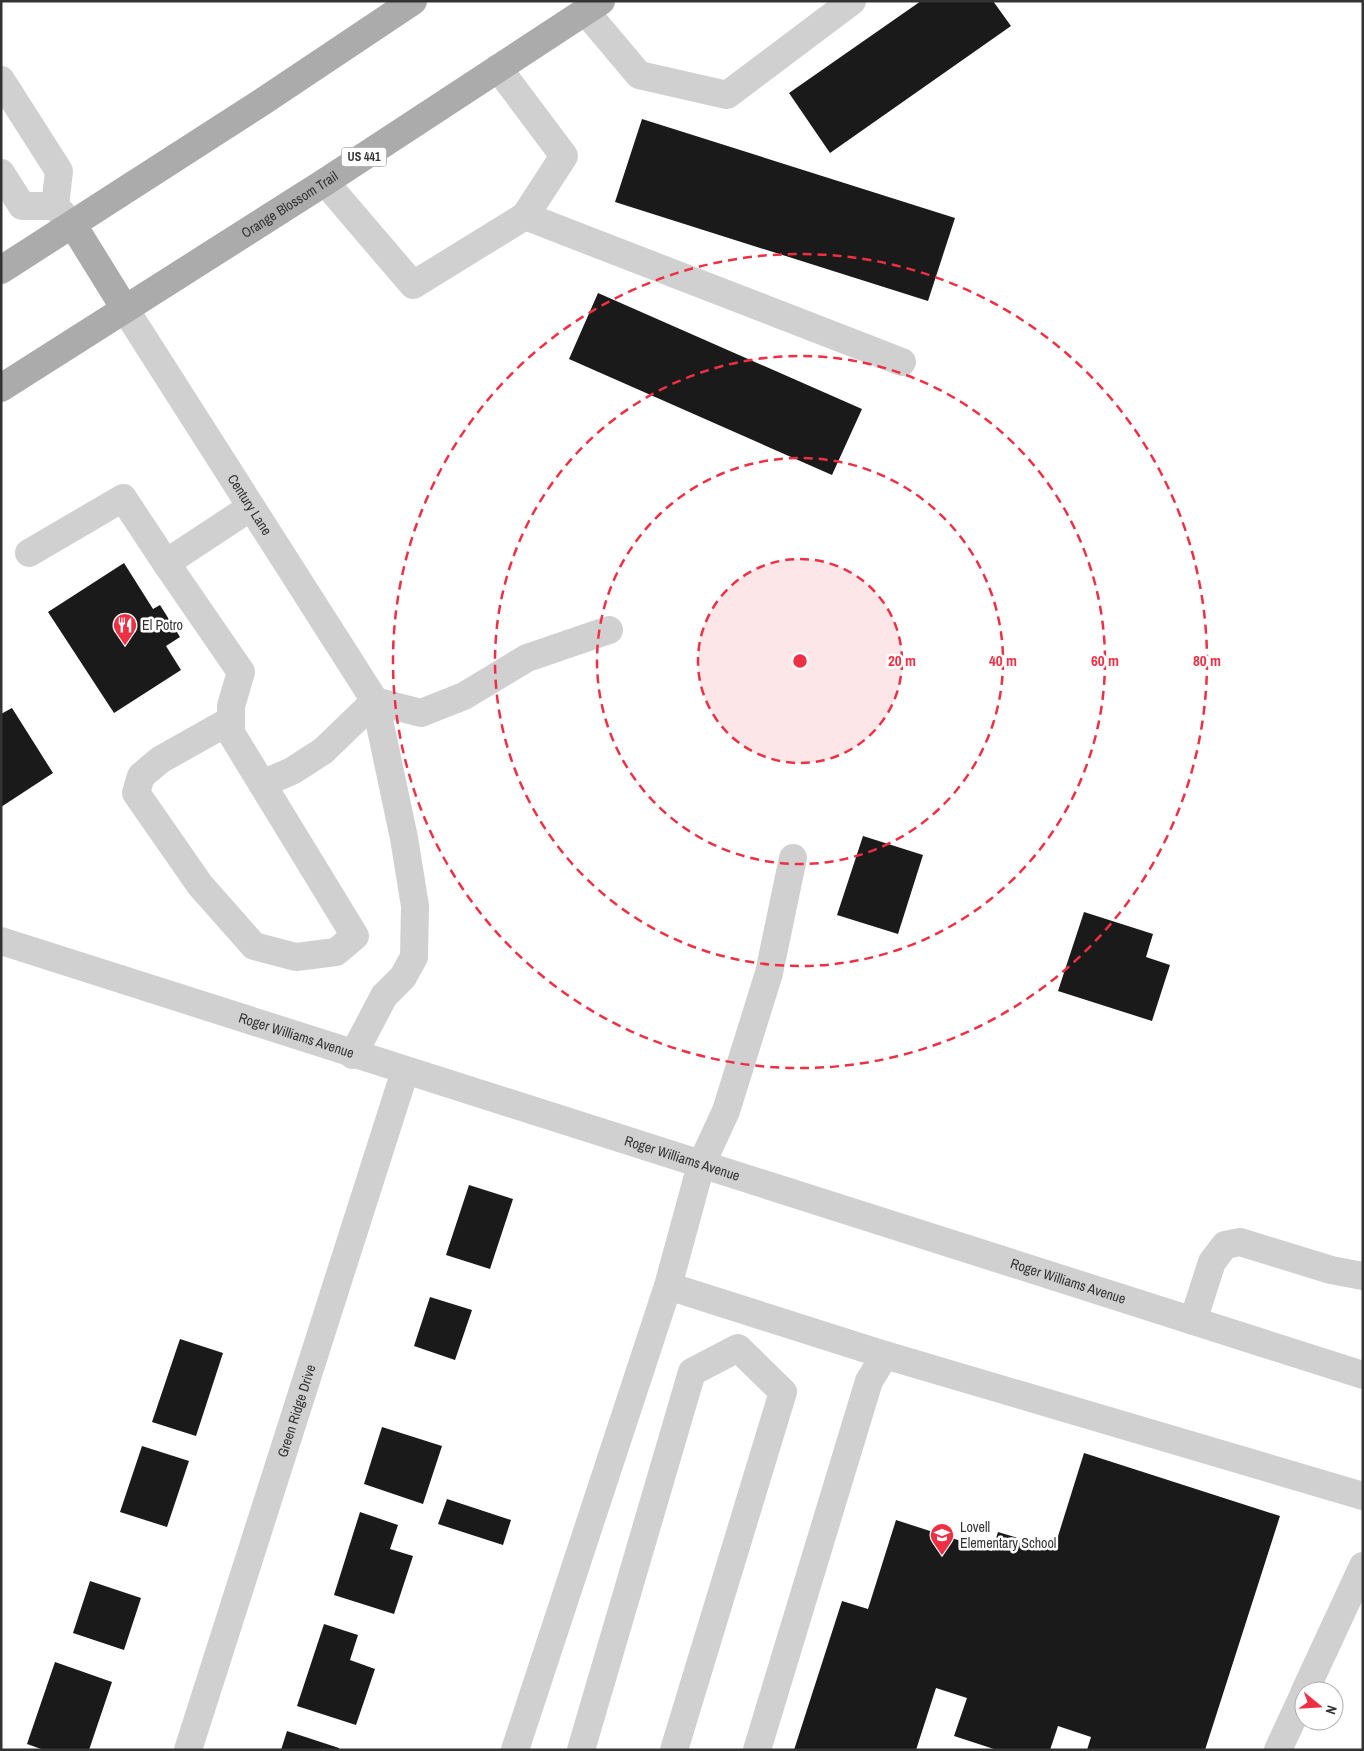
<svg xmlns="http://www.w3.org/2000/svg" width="1364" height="1751" viewBox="0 0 1364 1751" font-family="'Archivo Narrow',sans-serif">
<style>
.building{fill:#1a1a1a}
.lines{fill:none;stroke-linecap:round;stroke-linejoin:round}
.minor{stroke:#d0d0d0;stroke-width:28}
.major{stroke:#ababab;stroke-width:28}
.ring{fill:none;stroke:#ef2f43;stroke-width:2.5;stroke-dasharray:9 6}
.labels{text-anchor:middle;stroke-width:5;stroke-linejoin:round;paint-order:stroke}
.shield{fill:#fff;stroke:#707070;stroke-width:1}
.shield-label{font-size:12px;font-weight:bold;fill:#333}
.street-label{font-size:14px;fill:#333;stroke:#fff}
.poi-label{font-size:14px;fill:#333;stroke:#fff;text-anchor:start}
.centre{fill:#ef2f43;stroke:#fff;stroke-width:2.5}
.ring-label{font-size:15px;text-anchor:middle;font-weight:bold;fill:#ef2f43;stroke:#fff;stroke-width:5;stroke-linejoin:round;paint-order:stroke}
</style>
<rect width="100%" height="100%" fill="#fff"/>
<path class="building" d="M 921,1 L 993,1 L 1011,26 L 830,153 L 789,93 Z
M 642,119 L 955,218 L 928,301 L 615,202 Z
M 598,293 L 862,409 L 832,475 L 569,359 Z
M 124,563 L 153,609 L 160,605 L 180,637 L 166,646 L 181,670 L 114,713 L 48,612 Z
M 12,708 L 53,773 L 1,807 L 1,714 Z
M 863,836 L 923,855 L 898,934 L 837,915 Z
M 1084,912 L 1153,934 L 1146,957 L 1170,965 L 1152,1021 L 1058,991 Z
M 469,1185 L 513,1199 L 490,1269 L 446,1255 Z
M 430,1297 L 472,1310 L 455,1360 L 414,1346 Z
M 180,1339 L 223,1353 L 196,1436 L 152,1422 Z
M 382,1427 L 442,1446 L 423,1504 L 364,1484 Z
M 142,1446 L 189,1461 L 167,1527 L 120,1512 Z
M 1084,1453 L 1280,1516 L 1205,1750 L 1087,1750 L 1091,1737 L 1058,1726 L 1050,1750 L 997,1750 L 954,1736 L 967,1698 L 936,1688 L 916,1750 L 794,1750 L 842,1601 L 868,1609 L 896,1520 L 992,1551 L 998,1532 L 1054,1549 Z
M 447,1499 L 511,1520 L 503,1545 L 438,1524 Z
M 360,1512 L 398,1525 L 390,1549 L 413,1556 L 394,1614 L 334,1595 Z
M 90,1581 L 141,1598 L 124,1650 L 73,1633 Z
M 324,1624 L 358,1635 L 350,1660 L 375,1669 L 356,1725 L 297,1706 Z
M 55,1662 L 112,1682 L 89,1750 L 44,1750 L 27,1744 Z
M 287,1731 L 339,1748 L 339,1750 L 281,1750 Z"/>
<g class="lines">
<g class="minor">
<path d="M 586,12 L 639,75 L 727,95 L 852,1"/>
<path d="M 498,68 L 564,156 L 525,216 L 902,362"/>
<path d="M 1,80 L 59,171 L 55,206"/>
<path d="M 1,173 L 22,206 L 55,206 L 68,220"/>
<path d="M 325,182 L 413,285 L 525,216"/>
<path id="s1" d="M 125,309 L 375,701 L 404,838 L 415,906 L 414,957 L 403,977 L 384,996 L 353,1055"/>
<path d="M 29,553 L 123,498 L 166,563"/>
<path d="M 375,701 L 421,713 L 464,696 L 527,658 L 609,630"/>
<path d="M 231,720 L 160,760 L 141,776 L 136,793 L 200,885 L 254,946 L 296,957 L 336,952 L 355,936 L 231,733 L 231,706 L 241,672 L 166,563 L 251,507"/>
<path d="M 262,784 L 292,771 L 323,751 L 375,701"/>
<path id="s2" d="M 1,941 L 1363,1375"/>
<path d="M 668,1286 L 885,1355"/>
<path d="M 1193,1321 L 1212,1262 L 1225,1245 L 1240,1242 L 1331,1270 L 1363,1276"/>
<path d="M 1305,1691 L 1363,1566"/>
<path id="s3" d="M 188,1750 L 405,1071"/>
<path d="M 515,1750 L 668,1286 L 701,1165 L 726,1111 L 769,973 L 793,858"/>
<path d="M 581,1750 L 692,1372 L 738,1348 L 783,1392 L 674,1750"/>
<path d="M 757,1750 L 869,1381 L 885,1355 L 1363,1496"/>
<path d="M 1278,1750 L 1304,1694"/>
</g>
<g class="major">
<path d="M 73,225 L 125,309"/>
<path d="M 1,270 L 262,102 L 413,1"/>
<path id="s4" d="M 1,388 L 325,182 L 601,1"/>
</g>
</g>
<circle cx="800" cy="661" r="102" fill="#ef2f43" fill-opacity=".12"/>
<g class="ring">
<circle cx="800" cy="661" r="102"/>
<circle cx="800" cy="661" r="203"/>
<circle cx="800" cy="661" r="305"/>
<circle cx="800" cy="661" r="407"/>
</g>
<defs>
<g id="restaurant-pin" transform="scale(1.25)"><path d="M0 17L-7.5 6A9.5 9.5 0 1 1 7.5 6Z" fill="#ef2f43" stroke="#fff"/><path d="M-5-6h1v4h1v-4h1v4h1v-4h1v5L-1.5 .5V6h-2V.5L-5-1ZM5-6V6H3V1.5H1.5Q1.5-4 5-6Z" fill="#fff"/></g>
<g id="school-pin" transform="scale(1.25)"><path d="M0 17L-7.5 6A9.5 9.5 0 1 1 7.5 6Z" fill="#ef2f43" stroke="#fff"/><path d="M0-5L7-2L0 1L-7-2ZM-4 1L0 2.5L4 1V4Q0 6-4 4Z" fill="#fff"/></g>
</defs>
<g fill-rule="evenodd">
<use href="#restaurant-pin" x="125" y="625"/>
<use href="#school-pin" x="942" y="1535"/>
</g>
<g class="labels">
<rect class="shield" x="341.5" y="147.5" width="45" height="19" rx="4"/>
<g class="shield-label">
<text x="364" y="161">US 441</text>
</g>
<g class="street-label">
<text dy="5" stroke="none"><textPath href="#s4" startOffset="342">Orange Blossom Trail</textPath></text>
<text dy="5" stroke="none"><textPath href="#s1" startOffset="232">Century Lane</textPath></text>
<text dy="5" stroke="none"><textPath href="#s2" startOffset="310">Roger Williams Avenue</textPath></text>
<text dy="5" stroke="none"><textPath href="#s2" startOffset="715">Roger Williams Avenue</textPath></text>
<text dy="5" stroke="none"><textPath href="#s2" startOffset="1120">Roger Williams Avenue</textPath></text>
<text dy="5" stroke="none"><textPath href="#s3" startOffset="356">Green Ridge Drive</textPath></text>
</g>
<g class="poi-label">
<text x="142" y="630">El Potro</text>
<text x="960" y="1532">Lovell<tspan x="960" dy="16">Elementary School</tspan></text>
</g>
</g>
<circle cx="800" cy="661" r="8" class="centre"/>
<g class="ring-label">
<text x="902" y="666">20 m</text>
<text x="1003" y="666">40 m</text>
<text x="1105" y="666">60 m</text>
<text x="1207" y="666">80 m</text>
</g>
<rect width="1364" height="1751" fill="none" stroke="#333333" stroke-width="5"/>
<g transform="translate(1319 1706) rotate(108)"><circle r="24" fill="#ffffff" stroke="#adadad"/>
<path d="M0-4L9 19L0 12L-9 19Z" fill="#ef2f43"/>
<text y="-8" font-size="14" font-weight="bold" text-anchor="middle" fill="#333333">N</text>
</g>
</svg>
